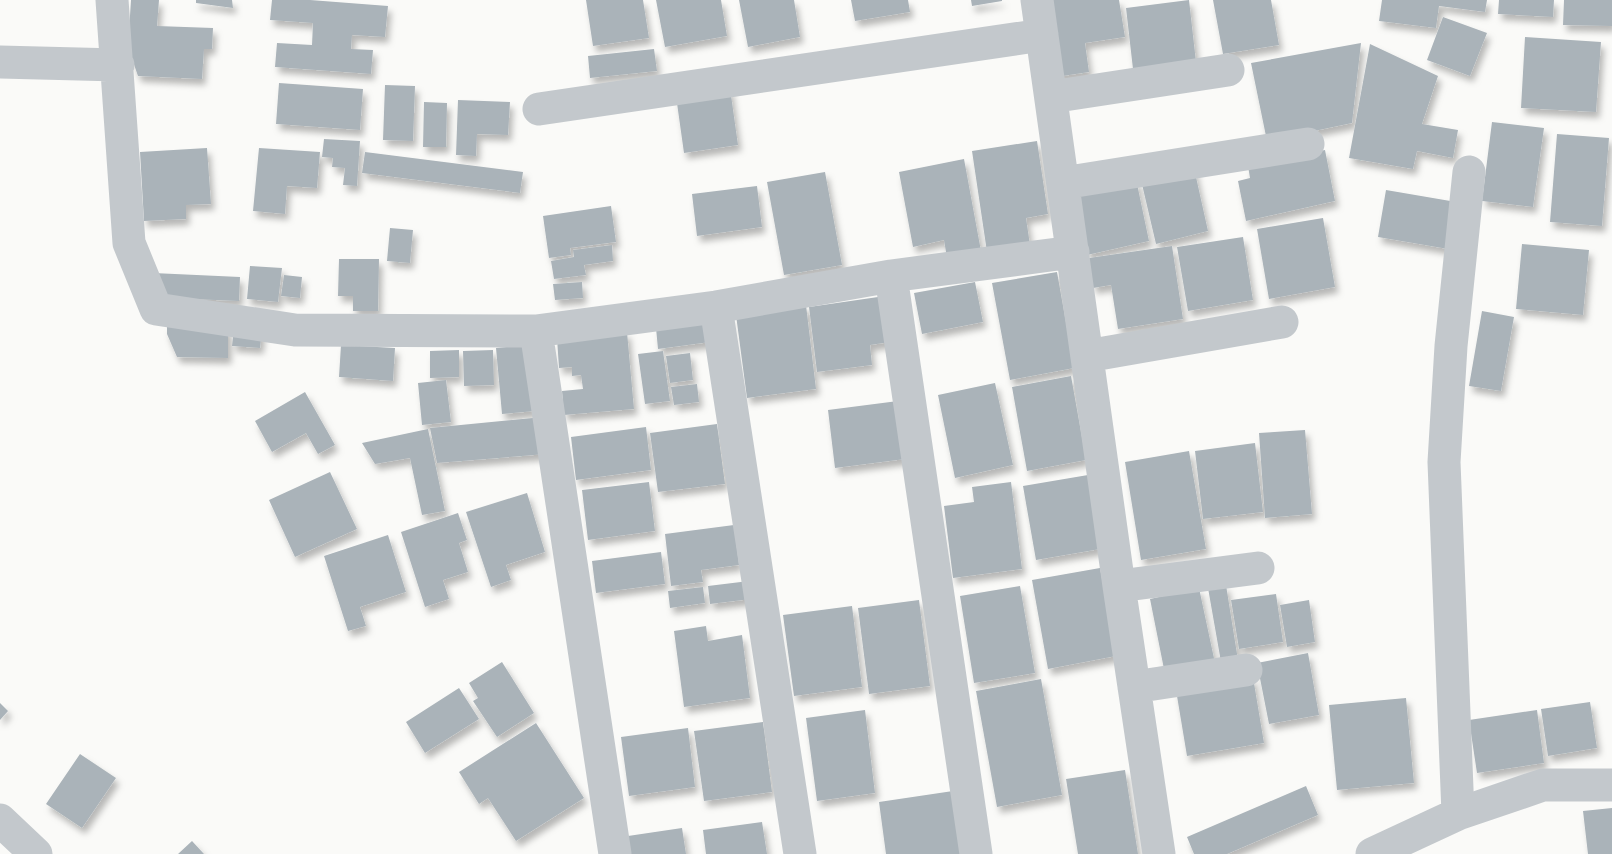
<svg xmlns="http://www.w3.org/2000/svg" width="1612" height="854" viewBox="0 0 1612 854" font-family="'Sofia Sans Condensed',sans-serif">
<style>
.building{fill:#aab3b9;filter:url(#shadow)}
.lines{fill:none;stroke-linecap:round;stroke-linejoin:round}
.street{stroke:#c3c8cc;stroke-width:33}
</style>
<defs>
<filter id="shadow"><feDropShadow dx="3.5" dy="6" stdDeviation="3" flood-color="#0004"/></filter>
</defs>
<rect width="100%" height="100%" fill="#fafaf8"/>
<path class="building" d="M 131,0 L 159,0 L 157,26 L 213,28 L 212,49 L 204,49 L 202,79 L 138,76 L 128,47 Z
M 196,0 L 232,0 L 233,8 L 196,3 Z
M 272,0 L 310,0 L 388,6 L 385,37 L 352,35 L 351,49 L 373,50 L 371,74 L 275,67 L 277,43 L 312,45 L 313,23 L 270,20 Z
M 586,0 L 643,0 L 649,38 L 593,46 Z
M 656,0 L 721,0 L 727,36 L 665,47 Z
M 739,0 L 794,0 L 800,37 L 748,47 Z
M 851,0 L 908,0 L 910,12 L 855,21 Z
M 971,0 L 1002,0 L 1002,1 L 972,6 Z
M 1045,0 L 1119,0 L 1125,37 L 1085,43 L 1089,72 L 1056,77 Z
M 1189,0 L 1196,62 L 1133,69 L 1126,8 Z
M 1213,0 L 1271,0 L 1279,45 L 1223,54 Z
M 1382,0 L 1487,0 L 1485,12 L 1439,6 L 1436,28 L 1379,21 Z
M 1499,0 L 1554,0 L 1553,17 L 1498,14 Z
M 1564,0 L 1612,0 L 1612,26 L 1563,25 Z
M 1443,17 L 1487,33 L 1470,76 L 1427,60 Z
M 1525,37 L 1601,42 L 1596,112 L 1521,108 Z
M 1361,43 L 1352,123 L 1267,141 L 1251,63 Z
M 1370,44 L 1438,76 L 1422,124 L 1458,130 L 1453,158 L 1417,151 L 1413,169 L 1349,158 Z
M 654,49 L 657,71 L 590,78 L 588,56 Z
M 279,83 L 363,89 L 360,130 L 276,124 Z
M 385,85 L 415,86 L 413,141 L 383,140 Z
M 730,88 L 738,145 L 684,153 L 676,96 Z
M 458,100 L 510,102 L 508,135 L 477,134 L 476,156 L 456,155 Z
M 424,102 L 447,103 L 446,147 L 423,147 Z
M 1492,122 L 1544,128 L 1533,207 L 1482,201 Z
M 1557,134 L 1609,138 L 1602,226 L 1550,222 Z
M 324,139 L 360,141 L 357,186 L 343,185 L 345,168 L 332,167 L 333,158 L 322,157 Z
M 1037,141 L 1048,214 L 1026,218 L 1030,245 L 987,252 L 972,151 Z
M 207,148 L 211,204 L 186,205 L 186,219 L 144,221 L 140,152 Z
M 259,148 L 320,152 L 317,188 L 287,186 L 285,214 L 253,211 Z
M 1325,150 L 1335,201 L 1246,221 L 1238,181 L 1250,178 L 1248,166 Z
M 365,152 L 523,172 L 520,193 L 362,173 Z
M 964,159 L 981,251 L 947,258 L 944,240 L 913,247 L 899,172 Z
M 1194,168 L 1208,231 L 1156,244 L 1141,180 Z
M 825,172 L 842,265 L 784,275 L 767,182 Z
M 1136,179 L 1149,241 L 1087,255 L 1073,193 Z
M 757,186 L 762,227 L 697,236 L 692,194 Z
M 1386,190 L 1462,203 L 1454,250 L 1378,237 Z
M 611,206 L 616,242 L 570,248 L 571,255 L 549,258 L 543,216 Z
M 1323,218 L 1335,287 L 1269,299 L 1257,229 Z
M 390,228 L 413,230 L 410,263 L 387,261 Z
M 1243,237 L 1253,300 L 1188,311 L 1177,247 Z
M 1522,244 L 1589,250 L 1583,315 L 1516,309 Z
M 612,245 L 613,261 L 584,265 L 586,275 L 554,279 L 551,261 L 574,257 L 573,250 Z
M 1172,246 L 1183,319 L 1118,329 L 1111,285 L 1093,288 L 1089,258 Z
M 339,259 L 379,259 L 378,311 L 353,311 L 353,296 L 338,296 Z
M 250,266 L 282,268 L 278,302 L 247,299 Z
M 1057,272 L 1074,368 L 1010,380 L 992,283 Z
M 153,273 L 240,277 L 239,301 L 169,298 Z
M 284,275 L 302,277 L 300,298 L 281,296 Z
M 582,282 L 583,298 L 555,300 L 553,284 Z
M 975,282 L 983,322 L 922,334 L 914,293 Z
M 885,296 L 890,342 L 870,345 L 872,365 L 817,372 L 809,307 Z
M 806,305 L 816,389 L 747,398 L 736,315 Z
M 1482,311 L 1514,317 L 1501,391 L 1469,386 Z
M 707,321 L 710,342 L 658,349 L 656,328 Z
M 167,325 L 228,327 L 228,358 L 177,357 L 167,334 Z
M 234,328 L 262,330 L 260,348 L 232,346 Z
M 627,332 L 634,409 L 564,415 L 562,391 L 583,389 L 581,375 L 572,376 L 572,367 L 559,368 L 557,338 Z
M 341,345 L 395,348 L 393,381 L 339,377 Z
M 529,345 L 535,411 L 502,414 L 496,348 Z
M 459,350 L 459,377 L 430,378 L 430,351 Z
M 493,350 L 494,385 L 464,386 L 463,351 Z
M 663,351 L 670,401 L 645,404 L 638,354 Z
M 690,353 L 693,380 L 670,383 L 666,356 Z
M 1071,376 L 1086,460 L 1027,471 L 1012,387 Z
M 446,380 L 451,422 L 422,425 L 418,383 Z
M 995,383 L 1013,465 L 955,478 L 938,395 Z
M 697,384 L 699,402 L 674,405 L 671,387 Z
M 305,392 L 335,445 L 318,454 L 306,433 L 272,452 L 255,421 Z
M 898,401 L 905,459 L 835,468 L 828,410 Z
M 543,417 L 546,454 L 437,463 L 430,428 Z
M 717,424 L 725,484 L 658,492 L 650,433 Z
M 646,427 L 651,470 L 576,480 L 571,437 Z
M 428,429 L 445,511 L 422,515 L 410,458 L 375,464 L 362,443 Z
M 1305,430 L 1312,514 L 1265,518 L 1259,433 Z
M 1255,443 L 1263,512 L 1203,519 L 1195,451 Z
M 1189,451 L 1206,549 L 1141,560 L 1125,462 Z
M 330,472 L 357,529 L 295,557 L 269,500 Z
M 1088,475 L 1100,549 L 1036,560 L 1023,486 Z
M 649,482 L 655,531 L 588,540 L 582,490 Z
M 1011,482 L 1022,569 L 953,578 L 944,506 L 974,502 L 972,487 Z
M 527,493 L 545,552 L 506,565 L 511,580 L 491,587 L 466,512 Z
M 458,513 L 467,540 L 459,543 L 468,572 L 443,580 L 449,599 L 425,607 L 401,532 Z
M 734,525 L 739,565 L 701,570 L 703,582 L 671,586 L 665,534 Z
M 388,535 L 406,592 L 360,607 L 366,626 L 348,631 L 324,556 Z
M 661,552 L 665,584 L 596,593 L 592,561 Z
M 1100,568 L 1116,656 L 1048,669 L 1032,580 Z
M 749,581 L 751,599 L 710,604 L 708,586 Z
M 1226,585 L 1238,660 L 1221,662 L 1208,588 Z
M 1020,586 L 1035,673 L 974,683 L 960,596 Z
M 703,587 L 705,603 L 670,608 L 668,591 Z
M 1199,588 L 1215,663 L 1165,674 L 1150,599 Z
M 1276,594 L 1283,642 L 1239,649 L 1231,600 Z
M 919,600 L 930,686 L 869,694 L 858,608 Z
M 1309,600 L 1315,642 L 1287,647 L 1280,605 Z
M 852,606 L 862,687 L 794,696 L 783,615 Z
M 706,626 L 708,641 L 742,635 L 750,698 L 684,707 L 674,631 Z
M 1308,653 L 1319,715 L 1269,724 L 1257,663 Z
M 502,662 L 534,713 L 497,737 L 473,701 L 478,698 L 469,683 Z
M 1253,677 L 1264,743 L 1187,756 L 1176,690 Z
M 1041,679 L 1062,795 L 997,807 L 976,691 Z
M 459,688 L 479,719 L 425,753 L 406,722 Z
M 1406,698 L 1414,783 L 1337,790 L 1329,705 Z
M 1590,702 L 1597,748 L 1548,756 L 1541,709 Z
M 0,703 L 8,711 L 0,720 Z
M 865,710 L 875,793 L 817,801 L 806,718 Z
M 1537,710 L 1544,763 L 1477,773 L 1469,720 Z
M 763,722 L 772,792 L 704,801 L 694,731 Z
M 536,723 L 584,798 L 516,841 L 488,798 L 479,804 L 459,772 Z
M 688,728 L 695,787 L 629,796 L 621,737 Z
M 80,754 L 116,778 L 82,828 L 46,804 Z
M 1125,770 L 1138,854 L 1078,854 L 1066,779 Z
M 1306,786 L 1318,815 L 1227,854 L 1194,854 L 1187,837 Z
M 953,791 L 962,854 L 886,854 L 879,802 Z
M 1612,808 L 1612,854 L 1588,854 L 1583,811 Z
M 762,822 L 767,854 L 706,854 L 703,830 Z
M 682,828 L 686,854 L 631,854 L 628,836 Z
M 192,841 L 204,854 L 178,854 Z"/>
<g class="lines">
<path class="street" d="M 112,0 L 129,243 L 156,309 L 295,330 L 536,331 L 716,307 L 891,276 L 1073,252
M 1037,0 L 1119,586 L 1159,854
M 0,62 L 118,65
M 1051,97 L 1228,70
M 539,109 L 1042,35
M 1063,183 L 1308,144
M 891,276 L 976,854
M 716,307 L 800,854
M 536,331 L 615,854
M 1087,356 L 1282,322
M 1119,586 L 1258,568
M 1134,687 L 1246,670
M 1458,814 L 1444,462 L 1451,346 L 1469,172
M 0,820 L 36,854
M 1372,854 L 1458,814 L 1543,785 L 1612,785"/>
</g>
</svg>
